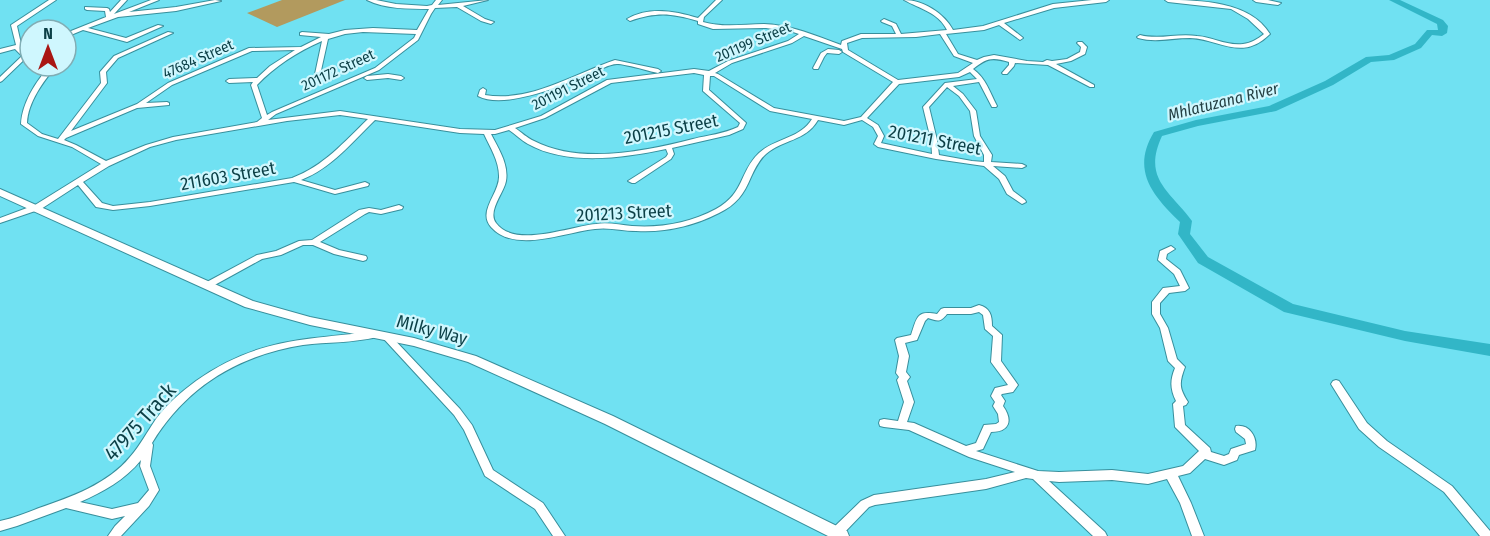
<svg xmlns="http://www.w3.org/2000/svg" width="1490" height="536" viewBox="0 0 1490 536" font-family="'Fira Sans Condensed',sans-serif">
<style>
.green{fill:#b29a5e}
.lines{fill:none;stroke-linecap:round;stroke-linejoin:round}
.river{fill:#32b6c7;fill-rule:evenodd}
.minor-casing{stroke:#388f9c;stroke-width:2}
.tertiary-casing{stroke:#388f9c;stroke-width:2}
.minor{fill:#fff;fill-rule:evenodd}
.tertiary{fill:#fff;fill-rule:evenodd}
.labels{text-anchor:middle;stroke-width:4.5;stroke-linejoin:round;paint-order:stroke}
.far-street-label{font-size:15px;fill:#0b3f46;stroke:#cff7fe}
.far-water-label{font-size:16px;font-style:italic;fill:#243f43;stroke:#cff7fe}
.street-label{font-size:18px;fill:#0b3f46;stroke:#cff7fe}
.near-street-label{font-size:21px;fill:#0b3f46;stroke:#cff7fe}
</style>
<rect width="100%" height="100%" fill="#70e1f2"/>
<path class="green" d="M 282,0 L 345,0 L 277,27 L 247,13 Z"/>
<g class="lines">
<path class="river" d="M 1389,0 L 1400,0 L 1443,20 L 1448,26 L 1447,33 L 1442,36 L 1432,35 L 1421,48 L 1394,60 L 1371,62 L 1333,85 L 1276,111 L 1198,126 L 1162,136 C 1142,179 1170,191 1192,221 L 1190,234 L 1208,257 L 1293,304 L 1405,331 L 1490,344 L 1490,356 L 1405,341 L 1284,312 L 1198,263 L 1178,234 L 1180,222 C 1152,195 1131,170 1154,132 L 1196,120 L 1269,106 L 1325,81 L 1366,57 L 1389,55 L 1415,44 L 1427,30 L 1438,30 L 1437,24 Z"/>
<g class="minor-casing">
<path id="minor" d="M 49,0 L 56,0 L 17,26 L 21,44 L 30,42 L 30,46 L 20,48 L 28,56 L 2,81 L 0,82 L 0,77 L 22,56 L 15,49 L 0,53 L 0,49 L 16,45 L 11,25 Z
M 121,0 L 127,0 L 114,14 L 151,0 L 159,0 L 129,12 L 176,7 L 215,0 L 221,1 L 176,11 L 118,17 L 88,28 L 126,38 L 158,25 L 163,26 L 127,42 L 83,30 L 66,37 L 66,33 L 106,17 L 105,11 L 87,10 L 85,9 L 85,7 L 107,8 L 109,9 L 110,12 Z
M 367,0 L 376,0 L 396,4 L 427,6 L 432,5 L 436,0 L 442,0 L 438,5 L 488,0 L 463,6 L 485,19 L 494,22 L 491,24 L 481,21 L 457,7 L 435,8 L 431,14 L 418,40 L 379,70 L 276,114 L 268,120 L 340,111 L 460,129 L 495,130 L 541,116 L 607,80 L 694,69 L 709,71 L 728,61 L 788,41 L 799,34 L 793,32 L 766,28 L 713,29 L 698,24 L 698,21 C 670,13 657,12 630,21 L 627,19 C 649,6 675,11 698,18 L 716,0 L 722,0 L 704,17 L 703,22 C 723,28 744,24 764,24 C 792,25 816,36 841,45 L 842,41 L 861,34 L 896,34 L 892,26 L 882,22 L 881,21 L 884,19 L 896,24 L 901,34 L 947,30 C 938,12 920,9 904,0 C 923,0 944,13 953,30 L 983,26 L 1053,4 L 1092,0 L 1109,0 L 1106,2 L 1054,8 L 1004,23 L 1022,37 L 1023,38 L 1020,40 L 999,25 L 984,30 L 946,34 L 958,54 L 977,60 L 984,57 L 994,55 L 1027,61 L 1043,62 L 1047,60 L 1052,61 L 1067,59 L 1080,52 L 1081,47 L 1077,43 L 1078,42 L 1082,42 L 1087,47 L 1085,54 L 1071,61 L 1056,64 L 1094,85 L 1094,87 L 1090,87 L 1048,65 L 1015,63 L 1014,66 L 1007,74 L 1003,74 L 1002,73 L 1009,65 L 1009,62 C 992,57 987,58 973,69 C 986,78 990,93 997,106 L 996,107 L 992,107 L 979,82 L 953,86 L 963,94 L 976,111 L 980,136 L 992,155 L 991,162 L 1022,164 L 1026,166 L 1022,168 L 993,166 L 1005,176 L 1013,191 L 1025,200 L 1026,202 L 1022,204 L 1007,194 L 999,179 L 984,166 L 936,159 L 878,147 L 874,144 L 878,136 L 873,127 L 862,120 L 844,125 L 818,120 C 805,142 783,139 766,154 C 759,160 755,169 751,177 C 744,194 736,205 719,213 C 694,226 664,233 636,231 C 622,231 609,227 595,229 C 565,232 515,254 491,227 C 477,211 500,193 499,176 C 499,161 490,147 484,134 L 460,133 L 375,120 C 352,142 332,168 301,180 L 335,190 L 365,182 L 369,184 L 368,186 L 335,194 L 294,182 L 150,206 L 113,210 L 96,207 L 78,185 L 41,209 L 0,223 L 0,218 L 35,205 L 101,164 L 72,147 L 38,136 L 21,124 C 22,103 36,81 50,66 L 56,66 C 43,82 28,102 27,123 L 42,134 L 58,139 L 101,83 L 100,72 L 114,56 L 168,32 L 173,33 L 118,58 L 106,72 L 107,83 L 71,131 L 137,104 L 168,83 L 249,48 L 301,47 L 321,37 L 300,35 L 300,33 L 302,32 L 329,34 L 345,30 L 373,28 L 417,30 L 429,9 C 409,9 385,9 367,0 ZM 363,32 L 416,34 L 414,38 L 375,68 L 272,112 L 267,115 L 257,85 C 275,66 297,52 322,41 L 315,74 L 318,76 L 320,75 L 328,39 L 345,34 ZM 940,34 L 954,56 L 973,63 L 958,73 L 898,80 L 848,50 L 847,43 L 862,38 L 916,37 ZM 804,36 L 842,49 L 843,52 L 893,82 L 861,117 L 844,121 L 774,108 L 718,74 L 715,73 L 732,63 L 792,43 ZM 295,50 L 270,66 L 257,78 L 229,79 L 226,81 L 229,83 L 253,82 L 251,85 L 262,118 L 257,122 L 173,137 L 146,145 L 106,161 L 76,145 L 64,140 L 66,138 L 137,108 L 169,105 L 169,103 L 167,102 L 146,103 L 172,85 L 252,51 ZM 970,72 L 977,79 L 945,83 L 923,107 L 931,140 L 932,154 L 881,143 L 884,136 L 878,125 L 867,118 L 899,84 L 959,77 ZM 694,73 L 704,75 L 703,91 L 740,123 L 738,127 C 724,134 708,135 693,139 C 646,151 580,165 534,141 C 527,138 521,132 515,128 L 545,118 L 611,83 ZM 710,76 L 714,76 L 770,111 L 812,119 C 800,139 775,138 759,153 C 739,172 745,193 716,209 C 690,223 661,228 632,226 C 620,225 608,222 596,224 C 571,226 515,249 496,223 C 487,211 504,193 506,181 C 509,164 498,148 491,134 L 495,134 L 509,130 C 515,134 521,140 528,144 C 567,166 624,158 666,149 L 668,154 L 666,157 L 628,181 L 632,183 L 635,183 L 671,159 L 674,154 L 672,148 L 729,135 L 743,129 L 746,123 L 745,122 L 709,90 ZM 947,87 L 959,96 L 970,111 L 974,136 L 984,155 L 984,162 L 972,161 L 939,155 L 937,140 L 929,107 ZM 340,115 L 368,119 C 344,142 324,166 292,178 L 150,202 L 113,206 L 102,203 L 83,182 L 109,166 L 150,147 L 176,140 L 287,121 Z
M 1165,0 C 1200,0 1250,1 1270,34 C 1242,62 1220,39 1190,38 C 1171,38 1156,43 1138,38 L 1137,37 L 1140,35 C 1159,40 1177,33 1197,36 C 1213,37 1226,46 1243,44 C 1251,43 1258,39 1264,34 L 1248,19 L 1231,9 L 1168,2 Z
M 1253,0 L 1268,0 L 1281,3 L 1278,5 L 1256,2 Z
M 66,41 L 68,42 L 71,48 L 68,53 L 66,54 Z
M 828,49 L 839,50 L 842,52 L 839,54 L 827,53 L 824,57 L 818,69 L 814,69 L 813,68 L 821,53 Z
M 615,60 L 658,69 L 661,71 L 658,73 C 648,71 626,64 617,64 C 609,64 598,71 590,74 C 564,85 505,110 478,96 L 480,90 L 483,88 L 486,90 L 485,95 C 529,103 574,74 615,60 Z
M 388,74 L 401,76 L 404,78 L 401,80 L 388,78 L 367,80 L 364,78 L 367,76 Z
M 399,205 L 403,207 L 402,209 L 381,214 L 369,212 L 365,214 L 320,242 L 339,250 L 366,256 L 367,258 L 366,260 L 363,261 L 334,254 L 313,245 L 303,245 L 281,255 L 262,259 L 211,287 L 205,287 L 204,285 L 205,283 L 257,255 L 276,251 L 299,241 L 312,240 L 359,210 L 369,208 L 381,210 Z
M 1171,246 L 1175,249 L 1167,254 L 1166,259 L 1180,270 L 1189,288 L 1185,291 L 1169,293 L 1160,303 L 1160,314 L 1168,328 L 1177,359 L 1185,367 C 1179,383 1179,388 1188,402 L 1186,405 L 1183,406 L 1185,425 L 1210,448 L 1211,452 L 1224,456 L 1229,454 L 1231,449 L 1246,444 L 1245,439 L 1236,432 L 1235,429 L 1236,426 C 1250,424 1258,438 1255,450 L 1239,455 L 1237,460 L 1224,465 L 1205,459 L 1190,473 L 1178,476 L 1191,503 L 1204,536 L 1192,536 L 1180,503 L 1167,479 L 1148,484 L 1112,480 L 1059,482 L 1049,481 L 1105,532 L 1107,536 L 1093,536 L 1033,479 L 1026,478 L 986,489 L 875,505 L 869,507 L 841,536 L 832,536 L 830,533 L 832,529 L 861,501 L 874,495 L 986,479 L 1015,472 L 969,457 L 909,430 L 884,427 L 880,426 L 879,423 L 880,420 L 884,419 L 898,421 L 904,402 L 897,380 L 899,377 L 896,373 L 899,356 L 895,340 L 897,338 L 911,335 C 917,318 916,310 937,314 L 941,309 L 944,308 L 971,308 L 979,305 C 990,308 992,315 992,326 L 1002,335 L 1001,361 L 1018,385 L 1013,392 L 1002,394 L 1001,395 L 1005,401 L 1003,406 C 1013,420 1010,432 991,432 L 983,449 L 976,451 L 1038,471 L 1059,472 L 1112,470 L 1148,474 L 1183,466 L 1199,451 L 1175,427 L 1173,404 L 1176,401 C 1170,389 1170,380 1175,368 L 1168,361 L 1160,328 L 1152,314 L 1152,302 L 1163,288 L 1180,286 L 1174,274 L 1158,260 L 1160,251 ZM 979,312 L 983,315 L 985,329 L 993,336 L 991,362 L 1008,385 L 995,388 L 991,396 L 995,402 L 993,406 L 998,414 L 999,422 L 996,424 L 984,425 L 976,443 L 966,446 L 914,423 L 907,422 L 914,402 L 907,381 L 910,377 L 906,372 L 909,356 L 905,343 L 917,340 L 925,321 L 928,318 C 938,321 940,323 947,314 L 971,314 Z
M 374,332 L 377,333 L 378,335 L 377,337 C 353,343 327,342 303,345 C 239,355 186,387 152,443 L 153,445 L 150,466 L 159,490 L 149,506 L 121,536 L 108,536 L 115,526 L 125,516 L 112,519 L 66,508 L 17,526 L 0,531 L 0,521 C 14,518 26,513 39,508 C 71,497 108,484 130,457 C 140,446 147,432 156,419 C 167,404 181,392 196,381 C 255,339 305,339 374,332 ZM 141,460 L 140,466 L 149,490 L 138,503 L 112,509 L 80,502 C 103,492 125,480 141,460 Z
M 386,333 L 389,334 L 460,409 L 472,425 L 493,470 L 543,503 L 565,536 L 553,536 L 535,509 L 485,476 L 464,430 L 454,415 L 383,338 L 381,336 L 383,334 Z
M 1336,380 L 1339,381 L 1367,423 L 1387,441 L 1452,486 L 1490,531 L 1490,536 L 1480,536 L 1444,492 L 1379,447 L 1359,429 L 1331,384 L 1333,381 Z"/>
</g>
<g class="tertiary-casing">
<path id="tertiary" d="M 0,189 L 253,301 L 310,317 L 414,338 L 476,356 L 613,416 L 847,531 L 849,536 L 828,536 L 605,424 L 468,362 L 414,346 L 310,325 L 245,307 L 0,196 Z"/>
</g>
<use href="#minor" class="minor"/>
<use href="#tertiary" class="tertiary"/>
</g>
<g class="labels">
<g class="far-street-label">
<text transform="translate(753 42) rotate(-23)" y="5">201199 Street</text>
<text transform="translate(198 59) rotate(-24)" y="5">47684 Street</text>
<text transform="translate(338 70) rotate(-25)" y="5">201172 Street</text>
<text transform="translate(568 88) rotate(-27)" y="5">201191 Street</text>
</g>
<g class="far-water-label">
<text transform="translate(1223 101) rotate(-14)" y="6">Mhlatuzana River</text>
</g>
<g class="street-label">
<text transform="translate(671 129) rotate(-11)" y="6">201215 Street</text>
<text transform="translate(935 140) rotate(11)" y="6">201211 Street</text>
<text transform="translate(228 176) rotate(-10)" y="6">211603 Street</text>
<text transform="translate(624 213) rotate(-3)" y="6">201213 Street</text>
<text transform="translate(432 330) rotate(15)" y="6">Milky Way</text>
</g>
<g class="near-street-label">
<text transform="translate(140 422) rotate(-48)" y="7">47975 Track</text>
</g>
</g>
<g transform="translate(48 48)"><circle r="28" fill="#cff7fe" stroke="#81adb4" stroke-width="1.5"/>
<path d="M0-4.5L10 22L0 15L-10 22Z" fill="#a91613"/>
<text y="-9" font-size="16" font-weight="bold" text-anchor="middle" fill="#0b3f46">N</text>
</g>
</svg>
